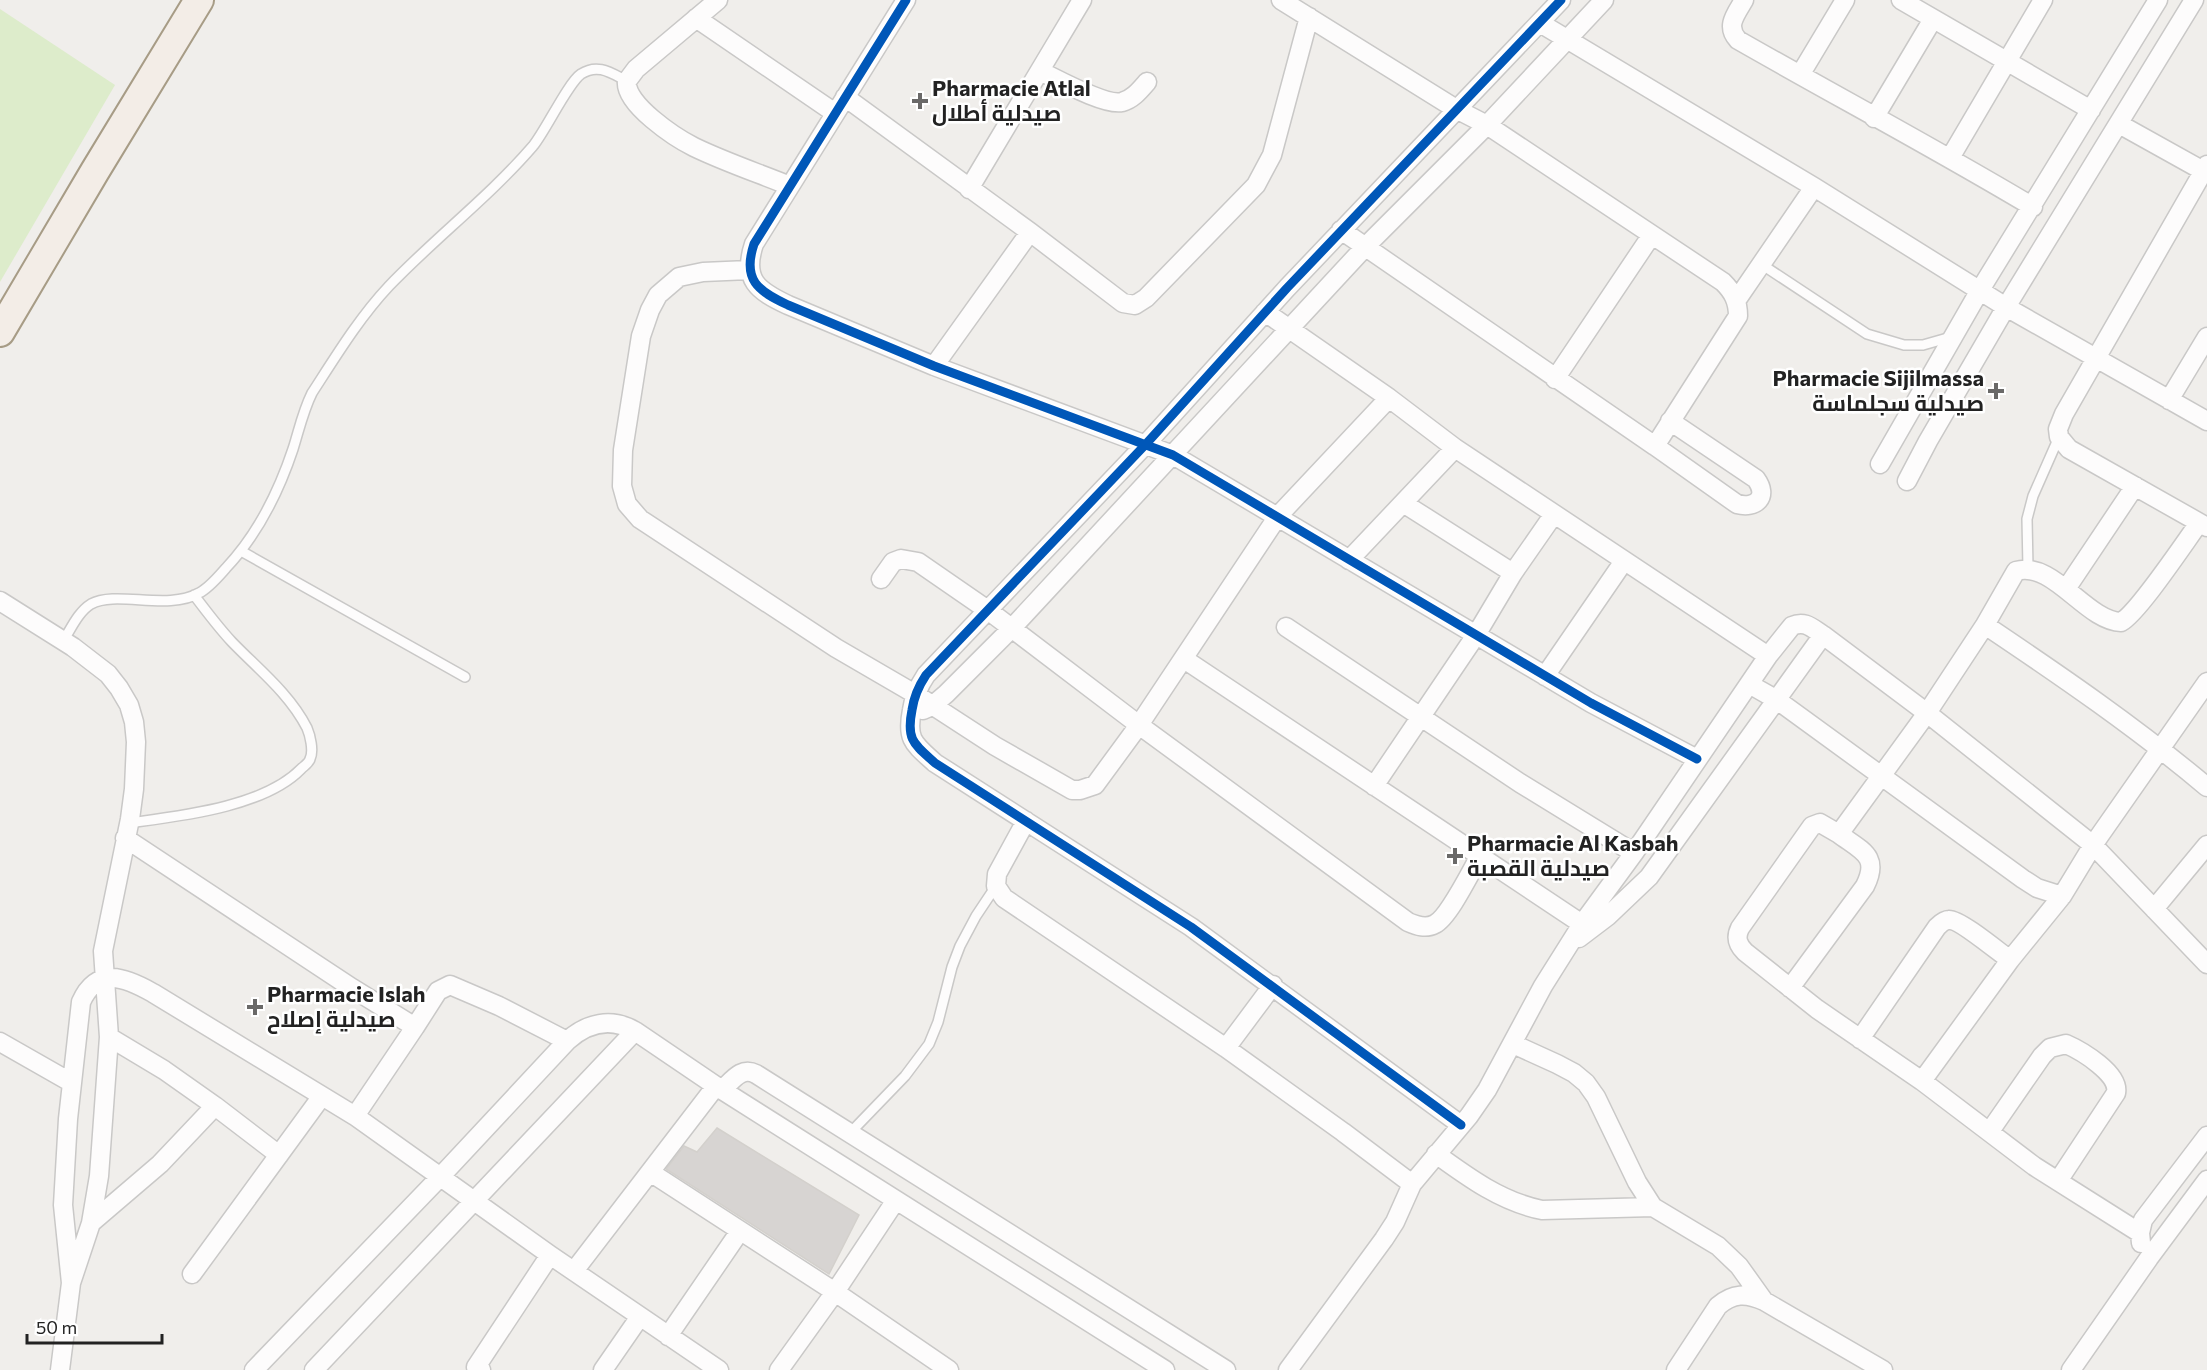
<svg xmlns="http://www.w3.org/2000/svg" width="2207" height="1370" viewBox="0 0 2207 1370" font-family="Commissioner,Cairo,sans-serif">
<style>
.grass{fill:#ddeccb}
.building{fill:#d7d4d2;stroke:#d3d0cc;stroke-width:1.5}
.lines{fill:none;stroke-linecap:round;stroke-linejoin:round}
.service-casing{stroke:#c9c8c7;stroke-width:12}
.minor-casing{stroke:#c9c8c7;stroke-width:21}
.primary-casing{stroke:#a79c86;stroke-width:32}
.service{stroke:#fdfcfc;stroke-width:9}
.minor{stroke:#fdfcfc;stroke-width:18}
.primary{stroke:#f3ede7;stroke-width:28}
.cycleway-casing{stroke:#fff;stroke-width:13}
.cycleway{stroke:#0057b8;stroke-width:9}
.poi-dot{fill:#6a6968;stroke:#fff;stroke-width:2}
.labels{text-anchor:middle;stroke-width:5;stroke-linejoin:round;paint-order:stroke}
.poi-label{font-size:22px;font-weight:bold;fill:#222;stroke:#fff;text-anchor:start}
</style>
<rect width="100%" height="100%" fill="#f0eeeb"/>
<path class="grass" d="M 0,9 L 115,85 L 0,282 Z"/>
<path class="building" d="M 717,1128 L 859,1215 L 829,1274 L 666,1169 L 684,1146 L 697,1152 Z"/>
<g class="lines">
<g class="service-casing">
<path id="service" d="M 1761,264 L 1867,334 L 1904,345 L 1923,345 L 1951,337
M 241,551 L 465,677
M 2028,568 L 2027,519 L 2033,496 L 2059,437
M 63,641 C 71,629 78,612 91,604 C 116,590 168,611 199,593 C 209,588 218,577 226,568 C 258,534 278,494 293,449 C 299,430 303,411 312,393 C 336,356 359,318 389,286 C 436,237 489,197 533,146 C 546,130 568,83 581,74 C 598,63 611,73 627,81
M 129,823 C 180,816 264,807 301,769 C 304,766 309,763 310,759 C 314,751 310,735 307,728 C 289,693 258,669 232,642 C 218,627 206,611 194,595
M 850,1133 L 905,1076 L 929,1044 L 938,1022 L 952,967 L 960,946 L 976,916 L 996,886"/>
</g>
<g class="minor-casing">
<path id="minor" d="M 718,0 L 636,69 L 627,81 C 624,104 676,138 694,147 C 725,162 758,173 790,186
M 906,0 L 754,244 C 742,280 758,291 788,305 L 934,366 L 1173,455 L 1591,703 L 1697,759
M 1281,0 L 1456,109 L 1487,125 L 1723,282 C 1733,292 1738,301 1738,316 L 1655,446 L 1341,230
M 1744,0 C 1736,14 1725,26 1738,40 C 1836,96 1936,149 2033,207
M 1901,0 L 2091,110
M 696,18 L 835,113
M 1540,23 L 1814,187 L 2006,307 L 2207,421
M 1040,71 C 1057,79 1105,106 1122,102 C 1133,99 1140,90 1147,82
M 1800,75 L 1845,0
M 845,97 L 1030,232 L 1123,303 L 1135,305 L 1146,298 L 1256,185 L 1272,155 L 1309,17
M 1874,118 L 1933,19
M 2119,124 L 2207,173
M 1950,158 L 2043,0
M 2207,165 L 2064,414 L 2058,429 L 2059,437 L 2069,449 L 2207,527
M 969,189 L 1082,0
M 749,270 L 703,272 L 679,277 L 658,295 L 650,310 L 641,336 L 623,450 L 622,486 L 627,504 L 640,519 L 836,648 L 915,694 L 995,746 L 1072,790 L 1080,790 L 1095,785 L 1139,725 L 1408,922 C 1417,926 1426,929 1435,924 C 1449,917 1471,871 1480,856
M 1736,301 L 1814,187
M 1265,312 L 1389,398 L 1455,448 L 1768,656 L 1792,626 C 1805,620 1812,628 1823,635 L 1927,713 L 2093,845 L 2207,964
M 934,366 L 1030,232
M 1555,379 L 1651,236
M 2169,400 L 2207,337
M 1655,446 L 1737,504 C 1756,509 1769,497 1756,479 L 1670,421
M 1880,464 L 1980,290 L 2158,0
M 1907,481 L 1928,441 L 2006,307 L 2194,0
M 1403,503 L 1513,573
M 1349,560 L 1455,448
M 881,579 L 893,562 L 901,559 L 918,562 L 989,611 L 1139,725 L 1278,516 L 1389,398
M 2066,589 L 2135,486
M 0,601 L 73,647 L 108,674 L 119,688 L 129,705 L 134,722 L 136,742 L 134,789 L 130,819 L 103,951 L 109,1037 L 99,1176 L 91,1223 L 71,1283 L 60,1370
M 1985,625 C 2061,676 2137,728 2207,787
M 1286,627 L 1520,783 L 1634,853
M 1184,659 L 1582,924
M 1545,676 L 1624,561
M 1749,684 L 1777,700 L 2023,879 L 2037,888 L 2062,896
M 923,710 L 932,706 L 946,694 L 1011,629 L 1365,247 L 1487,125 L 1604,0
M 1374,786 L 1476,635 L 1513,573 L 1554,514
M 1026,821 L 997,874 L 996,886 L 1004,898 L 1226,1048 L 1343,1132 L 1412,1184 L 1395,1222 L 1384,1239 L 1288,1370
M 125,838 L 352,988 L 415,1027 L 355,1116
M 2154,909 L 2207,845
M 1579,938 L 1608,916 L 1649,877 L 1823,635
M 1790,988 L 1865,886 C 1880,856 1862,851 1839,834
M 415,1027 L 438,991 L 450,985 L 499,1006 L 567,1041
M 1860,1039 L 1937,927 C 1940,924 1944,920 1949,920 C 1959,919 1999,952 2010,960
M 0,1042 L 72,1083
M 1513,1044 L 1557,1064 L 1574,1073 L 1586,1083 L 1596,1097 L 1637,1182 L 1653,1207 L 1718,1246 L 1739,1266 L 1764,1301
M 1226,1048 L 1273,985
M 1922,1081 L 2010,960 L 2062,896 L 2093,845 L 2207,682
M 722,1090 C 732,1081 741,1066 756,1074 L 1226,1370
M 215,1106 L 279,1155
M 1461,1125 L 1191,927 L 935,763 C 914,744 906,740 912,710 C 914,696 918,687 926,675 L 1146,444 L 1287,288 L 1561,0
M 1990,1131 L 2042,1056 L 2050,1048 L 2066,1044 C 2082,1051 2120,1074 2116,1093 L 2058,1181
M 1436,1154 C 1469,1178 1502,1202 1542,1210 L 1653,1207
M 650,1172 L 835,1292 L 949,1370
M 1412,1184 L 1469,1116 L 1487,1090 L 1543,986 L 1582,924 L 1634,853 L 1768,656
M 91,1223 L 160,1164 L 215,1106 L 164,1070 L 109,1037
M 2140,1233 L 2034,1166 L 1922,1081 L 1817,1009 L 1745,952 C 1738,945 1735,938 1740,928 L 1812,826 L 1820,823 L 1839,834 L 1927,713 L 1985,625 L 2016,571 C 2053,560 2086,621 2121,622 C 2138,613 2185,542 2199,523
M 2141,1243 L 2140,1233 L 2143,1220 L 2207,1136
M 574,1271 L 716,1086
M 192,1274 L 322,1096
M 71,1283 L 63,1205 L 68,1119 L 81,1002 C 97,966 125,977 153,993 L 355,1116 L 550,1255 L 719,1370
M 668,1336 L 740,1231
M 254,1370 L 441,1176 L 567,1041 C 587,1023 611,1017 635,1031 L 722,1090 L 1165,1370
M 314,1370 L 635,1031
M 481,1370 L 476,1367 L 550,1255
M 603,1370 L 639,1318
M 779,1370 L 835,1292 L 896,1200
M 1676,1370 L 1718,1306 C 1733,1293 1746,1293 1764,1301 L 1883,1370
M 2071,1370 L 2149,1258 L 2207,1180"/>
</g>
<g class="primary-casing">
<path id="primary" d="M 0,332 L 95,171 L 199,0"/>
</g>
<use href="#service" class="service"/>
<use href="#minor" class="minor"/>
<use href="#primary" class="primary"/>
<g class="cycleway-casing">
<path id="cycleway" d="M 906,0 L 754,244 C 742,280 758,291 788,305 L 934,366 L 1173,455 L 1591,703 L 1697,759
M 1461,1125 L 1191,927 L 935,763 C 914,744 906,740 912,710 C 914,696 918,687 926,675 L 1146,444 L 1287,288 L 1561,0"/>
</g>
<use href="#cycleway" class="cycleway"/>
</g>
<g class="poi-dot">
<path d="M917 92h6v6h6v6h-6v6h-6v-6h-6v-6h6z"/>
<path d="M1993 382h6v6h6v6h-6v6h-6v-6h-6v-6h6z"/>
<path d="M1452 847h6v6h6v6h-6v6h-6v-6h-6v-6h6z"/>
<path d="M252 998h6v6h6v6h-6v6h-6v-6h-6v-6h6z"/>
</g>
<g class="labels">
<g class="poi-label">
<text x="932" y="96">Pharmacie Atlal<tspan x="932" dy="25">صيدلية أطلال</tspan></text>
<text x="1984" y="386" text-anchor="end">Pharmacie Sijilmassa<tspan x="1984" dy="25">صيدلية سجلماسة</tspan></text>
<text x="1467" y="851">Pharmacie Al Kasbah<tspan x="1467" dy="25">صيدلية القصبة</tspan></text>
<text x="267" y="1002">Pharmacie Islah<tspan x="267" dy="25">صيدلية إصلاح</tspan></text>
</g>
</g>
<path d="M27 1334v9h135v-9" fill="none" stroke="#222222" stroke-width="3"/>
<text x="36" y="1334" font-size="18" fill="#222222" stroke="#ffffff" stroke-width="4.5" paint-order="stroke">50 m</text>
</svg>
